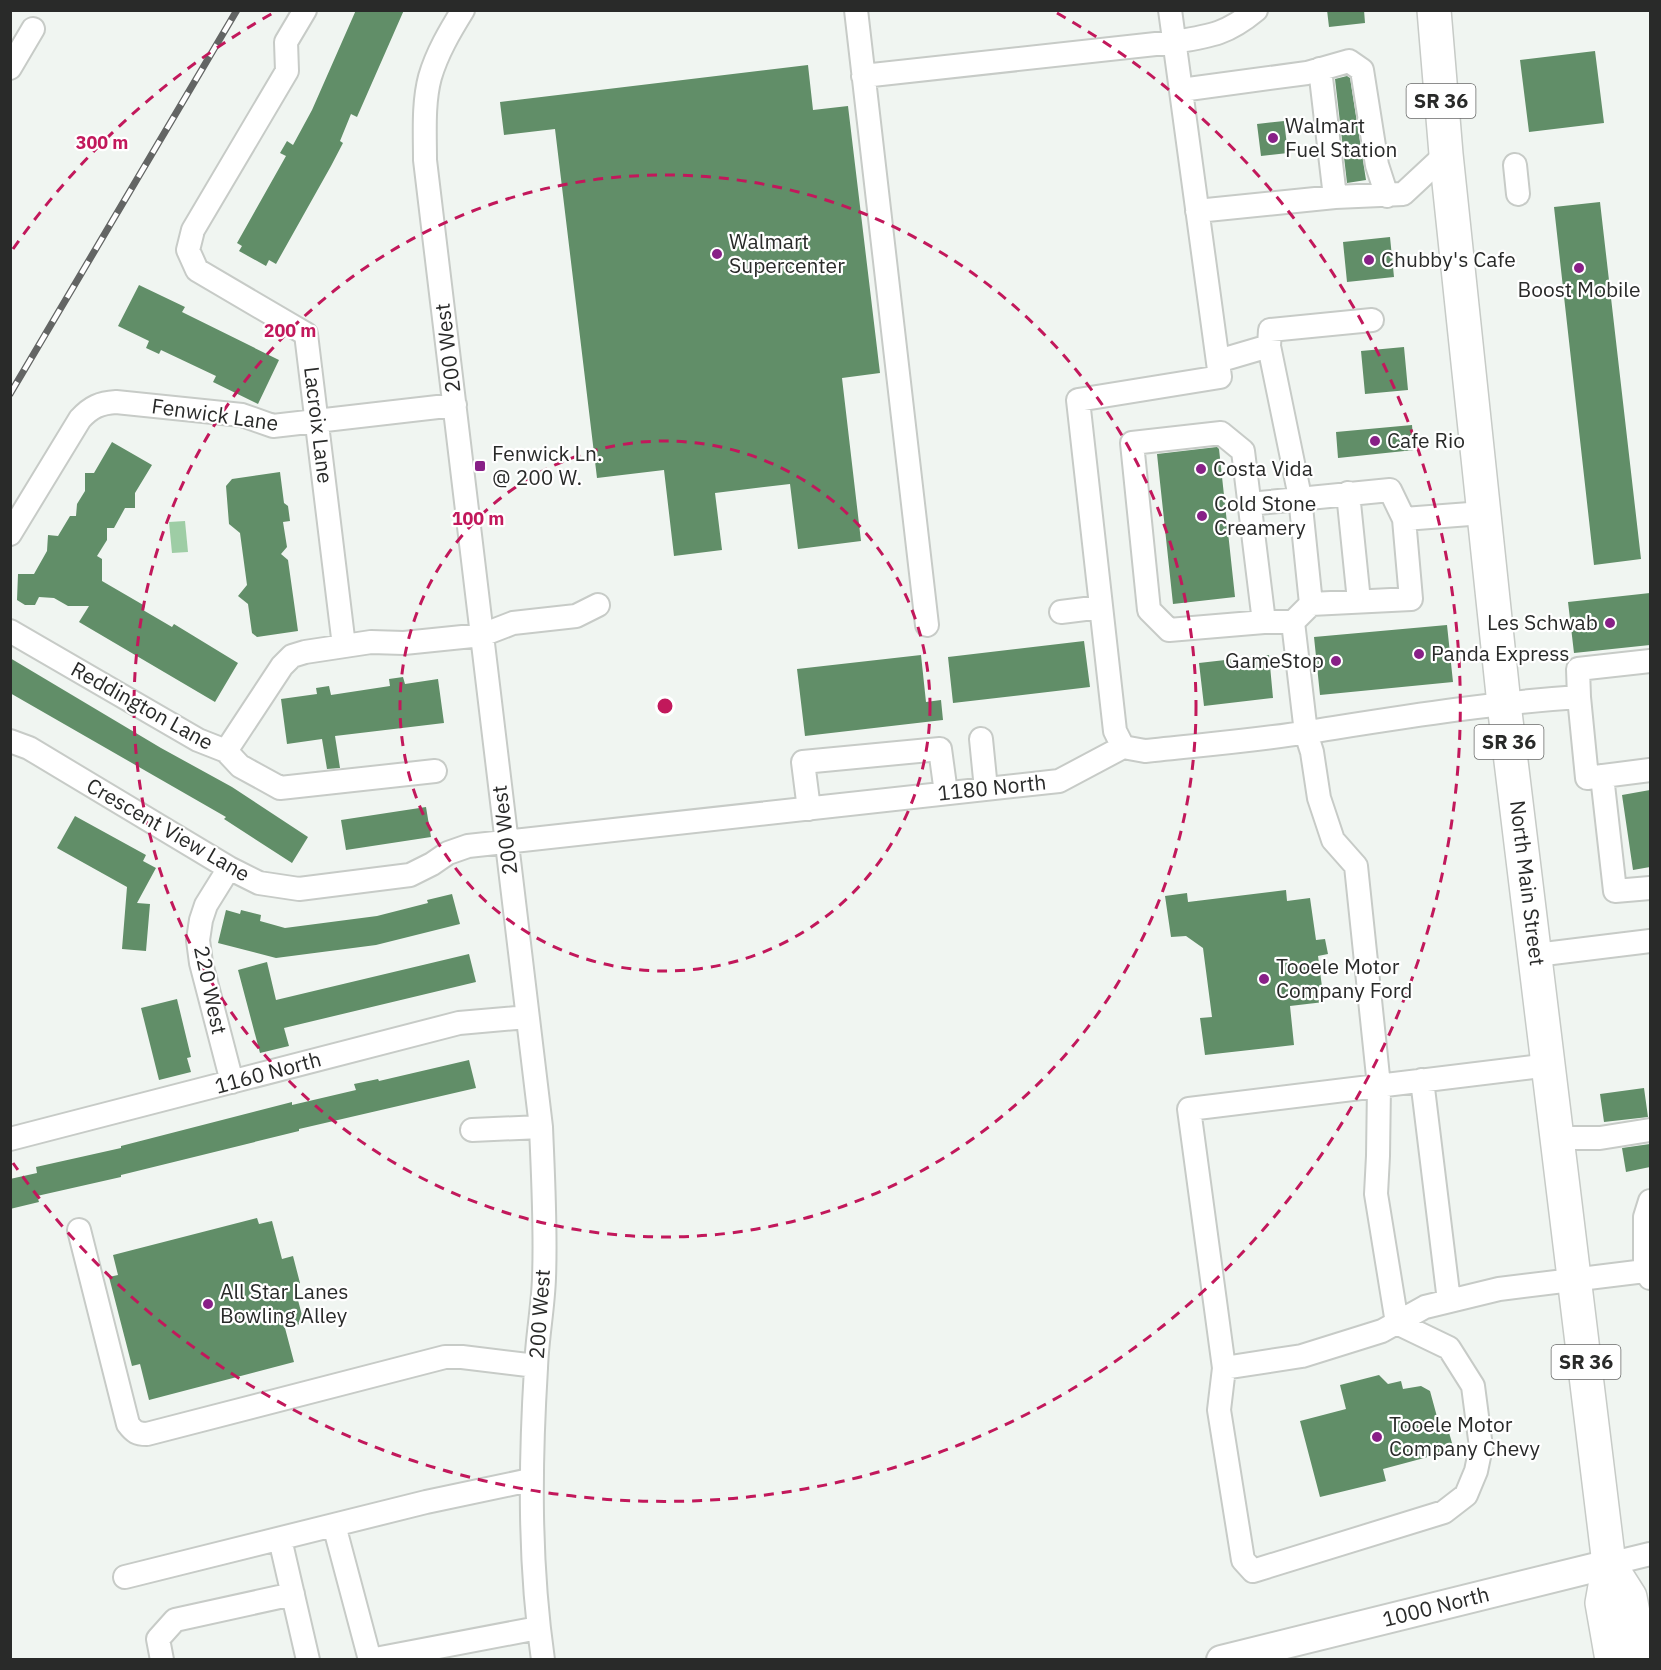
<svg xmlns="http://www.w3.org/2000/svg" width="1661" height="1670" viewBox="0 0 1661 1670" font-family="'IBM Plex Sans',sans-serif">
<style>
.water{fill:#9ecda5}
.building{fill:#618e68}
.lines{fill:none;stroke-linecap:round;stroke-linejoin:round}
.minor-casing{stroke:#c7cbc7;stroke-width:26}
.major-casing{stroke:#c7cbc7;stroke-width:32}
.highway-casing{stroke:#c7cbc7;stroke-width:36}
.minor{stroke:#fff;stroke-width:22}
.major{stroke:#fff;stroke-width:28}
.highway{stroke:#fff;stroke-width:33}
.rail-casing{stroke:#636564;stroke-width:7}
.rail{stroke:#fff;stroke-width:4.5;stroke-dasharray:14;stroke-linecap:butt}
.ring{fill:none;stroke:#c2185b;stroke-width:3;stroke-dasharray:10 8}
.poi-dot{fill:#882087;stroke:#fff;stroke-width:2}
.labels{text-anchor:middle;stroke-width:4.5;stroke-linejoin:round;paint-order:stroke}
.shield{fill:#fff;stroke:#696a69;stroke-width:1.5}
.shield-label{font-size:20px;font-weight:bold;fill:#292a29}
.poi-label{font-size:21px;fill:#292a29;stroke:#fff;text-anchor:start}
.street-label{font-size:21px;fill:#292a29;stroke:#fff}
.centre{fill:#c2185b;stroke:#fff;stroke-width:3}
.ring-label{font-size:18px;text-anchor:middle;font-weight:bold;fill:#c2185b;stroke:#fff;stroke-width:4.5;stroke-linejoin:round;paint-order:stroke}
</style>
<rect width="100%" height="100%" fill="#f0f5f1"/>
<path class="water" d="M 185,521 L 188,552 L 172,553 L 169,522 Z"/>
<path class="building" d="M 356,10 L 404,10 L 357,117 L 351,114 L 340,141 L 343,143 L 331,166 L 276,264 L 269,260 L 266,266 L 239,251 L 242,246 L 237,243 L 286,156 L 280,153 L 287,141 L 293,145 L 312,110 Z
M 1327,10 L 1364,10 L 1365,23 L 1329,27 Z
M 1595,51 L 1604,123 L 1529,132 L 1520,60 Z
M 808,65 L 813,110 L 848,106 L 880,373 L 842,378 L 861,541 L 798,549 L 790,484 L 715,493 L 722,550 L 674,556 L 664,470 L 597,478 L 555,129 L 504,135 L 500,102 Z
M 1347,76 L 1350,78 L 1366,180 L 1347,183 L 1335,79 Z
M 1284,121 L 1288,153 L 1261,156 L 1257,124 Z
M 1600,202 L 1641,559 L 1594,565 L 1554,207 Z
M 1390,237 L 1394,277 L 1347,282 L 1343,242 Z
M 139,285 L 185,307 L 182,312 L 279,360 L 258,404 L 213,382 L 216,376 L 161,350 L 159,354 L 146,348 L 149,341 L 118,326 Z
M 1404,347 L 1408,390 L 1365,394 L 1361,351 Z
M 1412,425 L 1414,450 L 1338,458 L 1336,432 Z
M 112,442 L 152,465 L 135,493 L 135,508 L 125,508 L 114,528 L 107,528 L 107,540 L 97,556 L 102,559 L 102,581 L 145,606 L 143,610 L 172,627 L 174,624 L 238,663 L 215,702 L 79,622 L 89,606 L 68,606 L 54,598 L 39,597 L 35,605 L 25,605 L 17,600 L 18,574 L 34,574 L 47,551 L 48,535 L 58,536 L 70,516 L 76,516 L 77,504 L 85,491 L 85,473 L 94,473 Z
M 1217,447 L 1219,449 L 1235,597 L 1173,604 L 1157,454 Z
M 280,472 L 284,503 L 288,506 L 290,521 L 283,522 L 287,547 L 281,554 L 288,560 L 298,631 L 257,637 L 252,633 L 248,604 L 238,596 L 247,585 L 240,533 L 229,524 L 226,486 L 232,479 Z
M 1650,593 L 1650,645 L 1574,653 L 1568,602 Z
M 1447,625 L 1453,682 L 1320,695 L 1314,637 Z
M 1084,641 L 1090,687 L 953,703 L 948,657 Z
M 921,655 L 926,702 L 941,700 L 943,720 L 805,736 L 797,669 Z
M 1269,655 L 1273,698 L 1204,706 L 1199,663 Z
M 10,658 L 161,748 L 232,787 L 308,837 L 292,863 L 224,819 L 226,817 L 10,693 Z
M 403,677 L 405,684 L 438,679 L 444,723 L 335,736 L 340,768 L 327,769 L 322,739 L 287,744 L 281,699 L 317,694 L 316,688 L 329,686 L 331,695 L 390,686 L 389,679 Z
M 1650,790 L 1650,867 L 1633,870 L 1622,795 Z
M 426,807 L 431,837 L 346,850 L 341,820 Z
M 75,816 L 146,855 L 143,861 L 156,868 L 137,903 L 150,904 L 146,951 L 122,949 L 127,887 L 57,848 Z
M 1286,890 L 1287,901 L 1310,898 L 1316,940 L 1325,939 L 1328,954 L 1318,956 L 1324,1002 L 1290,1006 L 1294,1045 L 1205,1055 L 1200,1018 L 1212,1017 L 1203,948 L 1186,936 L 1171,937 L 1165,896 L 1187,893 L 1188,902 Z
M 452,894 L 460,924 L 376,945 L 276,958 L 218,943 L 226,910 L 240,914 L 241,910 L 261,915 L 260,921 L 285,928 L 377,916 L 428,903 L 427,900 Z
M 469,954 L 476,982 L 284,1028 L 289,1046 L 260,1053 L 238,970 L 267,962 L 276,1000 Z
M 177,999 L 191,1057 L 187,1058 L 191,1072 L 159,1080 L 141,1008 Z
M 469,1060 L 476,1088 L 299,1129 L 299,1131 L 121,1175 L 121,1177 L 37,1196 L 39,1202 L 10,1209 L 10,1179 L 37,1173 L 36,1167 L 121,1148 L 121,1146 L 292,1102 L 292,1105 L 356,1090 L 354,1084 L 378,1079 L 379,1081 Z
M 1644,1088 L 1648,1117 L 1604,1122 L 1600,1094 Z
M 1650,1144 L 1650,1167 L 1626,1172 L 1622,1148 Z
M 257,1218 L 259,1224 L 272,1221 L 282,1259 L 293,1256 L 300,1283 L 294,1285 L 304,1323 L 285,1328 L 294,1362 L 149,1400 L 140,1364 L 132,1366 L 109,1277 L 118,1275 L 113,1255 Z
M 1379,1375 L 1388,1384 L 1401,1381 L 1403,1389 L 1421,1386 L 1430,1391 L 1439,1424 L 1446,1422 L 1454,1450 L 1383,1469 L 1386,1481 L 1320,1497 L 1300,1421 L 1346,1409 L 1340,1385 Z"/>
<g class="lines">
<g class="minor-casing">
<path id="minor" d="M 305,10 L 286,42 L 287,71 L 193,230 L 188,250 L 197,270 L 306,334 L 344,646
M 463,10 C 450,31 437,53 430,77 C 423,103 425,133 425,160 L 541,1127 C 543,1177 546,1228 544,1278 C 543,1308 537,1338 536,1368 C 530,1466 529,1563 543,1660
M 856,10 L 927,625
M 10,68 L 33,29
M 1320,69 L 1335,197
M 863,76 L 1174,42 C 1211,36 1227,34 1256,10
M 1181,90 L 1307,73 L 1349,61 L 1362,70 L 1377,165 L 1387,196
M 1515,165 L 1518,194
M 1197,211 L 1335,197 L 1403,194 L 1446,154
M 1218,361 L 1269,346 L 1270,330 L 1372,320
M 1348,493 L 1359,601
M 1249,504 L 1390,490 L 1404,519 L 1483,513
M 10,534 L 80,419 C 91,407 100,403 116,402 L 242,415 L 273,426 L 455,405
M 1311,604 L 1411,599 L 1404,519
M 1061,612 L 1101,607
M 1264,622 L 1169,630 L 1149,610 L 1132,443 L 1221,433 L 1243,451 L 1264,622 L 1293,622 L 1311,604 L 1300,497 L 1269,346
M 10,631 L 198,740 L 226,751 L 282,666 L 292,656 L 305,652 L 371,642 L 404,643 L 482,635 L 513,623 L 576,616 L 598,605
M 1579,697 L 1578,669 L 1650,661
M 981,739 L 986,789
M 10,741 L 29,748 L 229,868 L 259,883 L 299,889 L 410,875 L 432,864 L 448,853 L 468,846 L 1059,781 L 1123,747 L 1145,751 C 1199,745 1254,741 1308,732 C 1398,718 1488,703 1579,697 L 1587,778 L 1650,770
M 1123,747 L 1115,731 L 1078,400 L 1220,377 L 1170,10
M 226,751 L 240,766 L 280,788 L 435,771
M 1602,776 L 1615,891 L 1650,888
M 809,809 L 803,762 L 940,749 L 946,793
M 229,868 L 206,905 L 201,920 L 198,940 L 201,963 L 232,1082
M 1536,955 L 1650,941
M 1550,1065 L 1189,1109 L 1224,1368 L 1302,1356 L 1382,1331 L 1425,1307 L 1499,1289 L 1645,1271 L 1650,1278
M 1422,1080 L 1449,1301
M 472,1130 L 541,1127
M 1559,1138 L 1600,1138 L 1650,1130
M 10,1139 L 459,1023 L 527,1017
M 79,1230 L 128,1424 C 134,1432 137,1434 147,1434 L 445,1357 L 462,1357 L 536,1366
M 1645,1271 L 1645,1217 L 1650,1201
M 1224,1368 L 1219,1410 L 1243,1560 L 1253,1571 L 1444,1512 L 1466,1495 L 1476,1471 L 1481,1447 L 1473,1386 L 1449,1348 L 1397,1323 L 1376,1194 L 1378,1156 L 1379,1086 L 1356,866 L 1333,840 L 1319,798 L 1312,752 L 1306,733 L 1293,622
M 334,1525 L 370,1660
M 280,1539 L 308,1660
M 1609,1564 L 1650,1554
M 125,1577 L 426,1502 L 530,1480
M 162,1660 L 158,1639 L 175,1620 L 293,1594
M 370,1660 L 538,1628"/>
</g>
<g class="major-casing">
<path id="major" d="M 1221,1660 L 1609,1564"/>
</g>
<g class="highway-casing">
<path id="highway" d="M 1434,10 L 1446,154 L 1504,704 L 1609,1564 L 1602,1603 L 1612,1660
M 1609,1564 L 1630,1597 L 1642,1660"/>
</g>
<use href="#minor" class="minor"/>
<use href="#major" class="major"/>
<use href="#highway" class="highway"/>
<g class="rail-casing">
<path id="rail" d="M 10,394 L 237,10"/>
</g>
<use href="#rail" class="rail"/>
</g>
<g class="ring">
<circle cx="665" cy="706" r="265"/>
<circle cx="665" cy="706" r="531"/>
<path d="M13 249A796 796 0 0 1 273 13M1057 13A796 796 0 1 1 13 1163"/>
</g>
<g class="poi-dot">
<circle cx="1273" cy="138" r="6"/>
<circle cx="717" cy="254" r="6"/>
<circle cx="1369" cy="260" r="6"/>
<circle cx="1579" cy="268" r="6"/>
<circle cx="1375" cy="441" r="6"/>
<rect x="474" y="460" width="12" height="12" rx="3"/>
<circle cx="1201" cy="469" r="6"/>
<circle cx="1202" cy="516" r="6"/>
<circle cx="1610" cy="623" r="6"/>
<circle cx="1419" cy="654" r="6"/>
<circle cx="1336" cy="661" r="6"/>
<circle cx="1264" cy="979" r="6"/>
<circle cx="208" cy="1304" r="6"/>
<circle cx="1377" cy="1437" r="6"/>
</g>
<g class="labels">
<g class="shield">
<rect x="1406.5" y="84" width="69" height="34" rx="4.5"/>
<rect x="1474.5" y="725" width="69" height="34" rx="4.5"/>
<rect x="1551.5" y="1345" width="69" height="34" rx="4.5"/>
</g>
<g class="shield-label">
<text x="1441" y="108">SR 36</text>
<text x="1509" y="749">SR 36</text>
<text x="1586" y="1369">SR 36</text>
</g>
<g class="poi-label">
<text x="1285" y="133">Walmart<tspan x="1285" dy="24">Fuel Station</tspan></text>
<text x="729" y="249">Walmart<tspan x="729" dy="24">Supercenter</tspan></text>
<text x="1381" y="267">Chubby's Cafe</text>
<text x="1579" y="297" text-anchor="middle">Boost Mobile</text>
<text x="1387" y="448">Cafe Rio</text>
<text x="492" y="461">Fenwick Ln.<tspan x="492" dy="24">@ 200 W.</tspan></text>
<text x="1213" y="476">Costa Vida</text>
<text x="1214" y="511">Cold Stone<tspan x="1214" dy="24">Creamery</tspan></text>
<text x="1598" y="630" text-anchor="end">Les Schwab</text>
<text x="1431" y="661">Panda Express</text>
<text x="1324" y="668" text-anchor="end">GameStop</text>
<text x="1276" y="974">Tooele Motor<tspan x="1276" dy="24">Company Ford</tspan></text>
<text x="220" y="1299">All Star Lanes<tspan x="220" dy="24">Bowling Alley</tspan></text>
<text x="1389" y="1432">Tooele Motor<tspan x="1389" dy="24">Company Chevy</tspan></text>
</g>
<g class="street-label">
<text transform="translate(448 348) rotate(-97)" y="7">200 West</text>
<text transform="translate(215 415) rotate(8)" y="7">Fenwick Lane</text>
<text transform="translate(318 425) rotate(83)" y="7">Lacroix Lane</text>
<text transform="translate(142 706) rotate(29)" y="7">Reddington Lane</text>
<text transform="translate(992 788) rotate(-6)" y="7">1180 North</text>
<text transform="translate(168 830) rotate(30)" y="7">Crescent View Lane</text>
<text transform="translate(505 830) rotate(-97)" y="7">200 West</text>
<text transform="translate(1527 883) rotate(83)" y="7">North Main Street</text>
<text transform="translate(210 990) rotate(78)" y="7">220 West</text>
<text transform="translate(268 1073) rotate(-15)" y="7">1160 North</text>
<text transform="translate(540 1314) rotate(-86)" y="7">200 West</text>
<text transform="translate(1436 1607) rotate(-14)" y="7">1000 North</text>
</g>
</g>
<circle cx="665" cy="706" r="9" class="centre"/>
<g class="ring-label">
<text x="102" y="149">300 m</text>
<text x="290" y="337">200 m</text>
<text x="478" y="525">100 m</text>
</g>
<rect width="1661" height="1670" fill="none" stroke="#292a29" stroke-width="24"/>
</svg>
